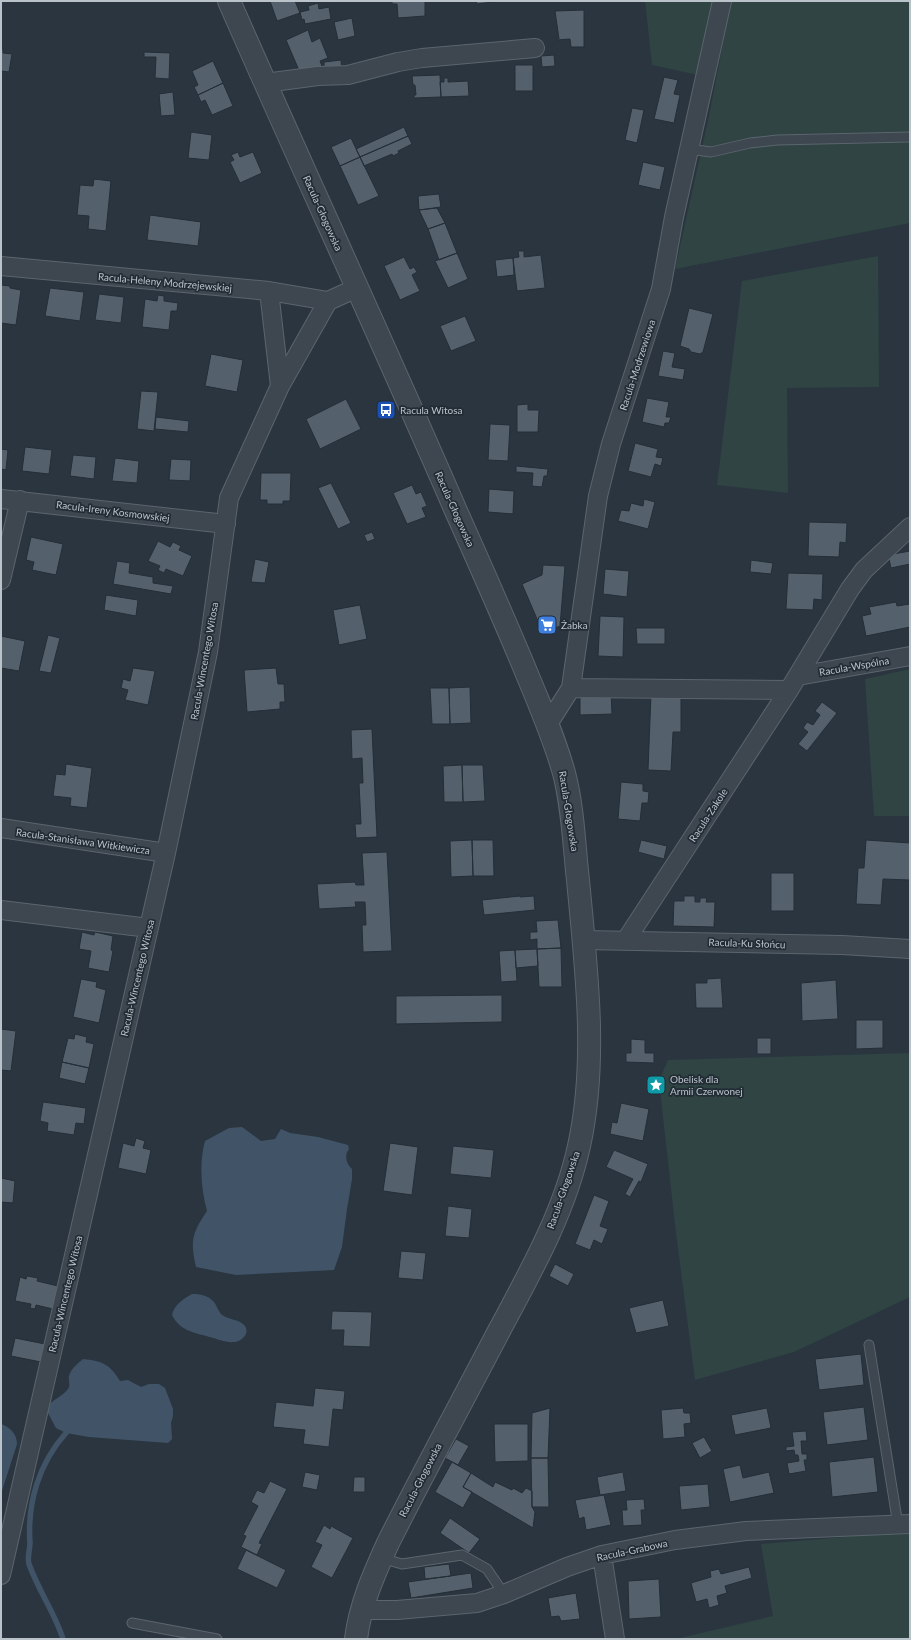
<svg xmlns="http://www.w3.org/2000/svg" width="911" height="1640" viewBox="0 0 911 1640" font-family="Lato,sans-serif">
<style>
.green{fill:#2f4443}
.water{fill:#415467}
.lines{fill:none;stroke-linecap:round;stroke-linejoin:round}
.stream{stroke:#415467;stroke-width:5.5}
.building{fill:#55606d;stroke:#242e37}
.service-casing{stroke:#5b656d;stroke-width:11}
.minor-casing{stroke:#5b656d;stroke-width:20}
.tertiary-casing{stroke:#5b656d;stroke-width:24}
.service{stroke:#3e4750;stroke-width:9}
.minor{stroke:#3e4750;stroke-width:18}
.tertiary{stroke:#3e4750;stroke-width:22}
.labels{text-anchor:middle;stroke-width:3.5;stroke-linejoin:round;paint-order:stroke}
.street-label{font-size:10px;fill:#bac2ca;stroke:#222c35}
.poi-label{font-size:10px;fill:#bac2ca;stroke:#222c35;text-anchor:start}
</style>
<rect width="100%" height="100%" fill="#2a3540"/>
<path class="green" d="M 645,1 L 721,1 L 707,77 L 652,65 Z
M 731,1 L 910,1 L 910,223 L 675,269 L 709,116 Z
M 878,256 L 879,387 L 787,388 L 788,493 L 717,485 L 742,281 Z
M 910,669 L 910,816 L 874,816 L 865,679 Z
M 910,1053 L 910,1297 L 794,1352 L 695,1380 L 676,1233 L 659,1081 L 668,1060 Z
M 910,1534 L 910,1639 L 676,1639 L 773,1616 L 761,1544 L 867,1535 Z"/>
<path class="water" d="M 242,1127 L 261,1141 L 275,1139 L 281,1129 L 290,1133 L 318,1137 L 348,1145 L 349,1149 C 344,1155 346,1164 352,1169 L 352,1179 L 347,1209 L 342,1247 L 334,1270 L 236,1275 L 196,1267 C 190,1241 192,1233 207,1211 C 201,1189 199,1163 205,1141 L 229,1128 Z
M 192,1294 C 200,1294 208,1295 214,1302 C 217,1306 218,1311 222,1315 C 229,1320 238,1319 244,1325 C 251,1332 242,1342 234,1342 C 227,1343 217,1339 210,1337 C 195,1333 180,1331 172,1315 C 174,1305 183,1299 192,1294 Z
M 83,1359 C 102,1361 110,1364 120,1381 L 128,1380 L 141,1387 L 149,1384 L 159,1384 L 165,1388 L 173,1409 L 173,1416 L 171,1423 L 172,1439 L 168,1443 L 89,1437 L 66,1433 L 56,1428 L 48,1413 L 47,1407 C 53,1399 63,1396 68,1389 C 71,1385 68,1380 69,1376 C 71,1369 77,1364 83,1359 Z
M 1,1424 C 10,1427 17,1434 17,1444 L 1,1494 Z"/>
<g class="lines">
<path class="stream" d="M 63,1639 C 55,1613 38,1590 29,1564 C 27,1558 30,1549 30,1543 C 27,1503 39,1463 66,1433"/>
</g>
<path class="building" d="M 270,1 L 295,1 L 300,13 L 277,21 Z
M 392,1 L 425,1 L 425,16 L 398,18 L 397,4 L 392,4 Z
M 476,1 L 501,1 L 477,4 Z
M 318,3 L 319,9 L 329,7 L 331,19 L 305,24 L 304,19 L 302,20 L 300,12 L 309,10 L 308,6 Z
M 584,10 L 584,47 L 571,47 L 570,39 L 557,40 L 557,38 L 559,39 L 555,11 Z
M 352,18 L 355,36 L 338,40 L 334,22 Z
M 308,30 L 312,42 L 320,38 L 328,58 L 320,61 L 322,66 L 301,75 L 286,40 Z
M 1,48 L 3,49 L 3,53 L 12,54 L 9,72 L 1,71 Z
M 144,52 L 170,53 L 169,79 L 155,78 L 156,57 L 144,57 Z
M 554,55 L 555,66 L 542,67 L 541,56 Z
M 341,60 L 342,71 L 324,72 L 324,62 Z
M 213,61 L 223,83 L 198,95 L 194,87 L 198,85 L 192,71 Z
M 515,65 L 533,65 L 533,91 L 515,91 Z
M 440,75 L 441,97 L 414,98 L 414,95 L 416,95 L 415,85 L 413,85 L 412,76 Z
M 664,77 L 678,80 L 674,94 L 680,95 L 674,123 L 654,119 Z
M 444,78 L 448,78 L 448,82 L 468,81 L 469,96 L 441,97 L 440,82 L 444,82 Z
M 223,83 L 233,106 L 212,115 L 205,100 L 201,102 L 198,95 Z
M 173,92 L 175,115 L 161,116 L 159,94 Z
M 632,108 L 644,110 L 637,143 L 625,140 Z
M 404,127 L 408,136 L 360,157 L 356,149 Z
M 191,132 L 212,135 L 209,160 L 188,158 Z
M 408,136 L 412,144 L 398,151 L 399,153 L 393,156 L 392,154 L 364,166 L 360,157 Z
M 351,138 L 360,157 L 340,166 L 331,147 Z
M 238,152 L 240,157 L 253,152 L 262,173 L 240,183 L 230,162 L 234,160 L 231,155 Z
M 360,157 L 379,196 L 358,205 L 340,166 Z
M 643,162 L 665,167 L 660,190 L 638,185 Z
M 94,179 L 111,181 L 106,231 L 88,229 L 89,216 L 77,215 L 80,185 L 93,186 Z
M 439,194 L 441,207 L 419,210 L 418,196 Z
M 437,208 L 445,223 L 428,229 L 419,210 Z
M 150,215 L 201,222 L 198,246 L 147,240 Z
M 445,223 L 457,253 L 439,260 L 428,229 Z
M 518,251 L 524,251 L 524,257 L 541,255 L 545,288 L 517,291 L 513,258 L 519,257 Z
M 457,253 L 468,279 L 448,288 L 435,261 Z
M 404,257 L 410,269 L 414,267 L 417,272 L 412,275 L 420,291 L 400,300 L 384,266 Z
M 513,258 L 514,275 L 497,277 L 495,260 Z
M 1,285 L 10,286 L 10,288 L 21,290 L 16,325 L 1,323 Z
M 50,288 L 84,292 L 80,321 L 45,316 Z
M 99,294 L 124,297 L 121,323 L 95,320 Z
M 158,295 L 164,296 L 164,301 L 178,303 L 177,311 L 171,311 L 169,330 L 142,327 L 145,299 L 157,301 Z
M 689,308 L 713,314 L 703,352 L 700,354 L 691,352 L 689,349 L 680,346 Z
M 465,316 L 476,341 L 451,351 L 440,326 Z
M 663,351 L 675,353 L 672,367 L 685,369 L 683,380 L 658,376 Z
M 211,354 L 243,360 L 237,392 L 205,386 Z
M 141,391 L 158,392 L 154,431 L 137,429 Z
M 647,398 L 669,402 L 666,417 L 671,417 L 669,423 L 665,423 L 664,427 L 642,422 Z
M 346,399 L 361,429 L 320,449 L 306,419 Z
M 528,404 L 528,410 L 539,410 L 538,432 L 517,432 L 517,405 Z
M 156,417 L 189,421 L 188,432 L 155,429 Z
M 490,424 L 510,425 L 508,461 L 488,460 Z
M 635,443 L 658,449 L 656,457 L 663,458 L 661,466 L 655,464 L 651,477 L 628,471 Z
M 25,447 L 52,450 L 49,474 L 22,471 Z
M 1,449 L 8,450 L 6,470 L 1,469 Z
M 73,455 L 96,457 L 94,479 L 70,476 Z
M 115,458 L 139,461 L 137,483 L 112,481 Z
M 171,459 L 191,460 L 190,481 L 169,480 Z
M 516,466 L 548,469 L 547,476 L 544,476 L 542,487 L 532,486 L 533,473 L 516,472 Z
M 261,473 L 291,473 L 290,501 L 283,501 L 283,504 L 267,504 L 267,500 L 260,500 Z
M 331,483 L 351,523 L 338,529 L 318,488 Z
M 412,485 L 416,494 L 421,492 L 427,506 L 422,508 L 426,517 L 407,524 L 393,493 Z
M 489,489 L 514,491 L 513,514 L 488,512 Z
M 644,499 L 655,502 L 648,529 L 618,521 L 621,510 L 629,511 L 631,503 L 643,506 Z
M 809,522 L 847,523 L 846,543 L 840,542 L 839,557 L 808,556 Z
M 372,532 L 375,539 L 367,542 L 364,535 Z
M 31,537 L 63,544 L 56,575 L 32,570 L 34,562 L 26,560 Z
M 158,541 L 170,547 L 173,542 L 181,546 L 179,550 L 192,556 L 183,576 L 166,569 L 164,573 L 158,570 L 160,566 L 148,561 Z
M 910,551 L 910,564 L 891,568 L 888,555 Z
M 255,559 L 269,562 L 265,583 L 251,582 Z
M 751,560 L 773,563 L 771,574 L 750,572 Z
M 117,561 L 130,563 L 129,573 L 153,577 L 153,583 L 173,586 L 171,594 L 113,584 Z
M 543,565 L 565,566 L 560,626 L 543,633 L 522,584 L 542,575 Z
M 605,569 L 629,571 L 627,597 L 603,594 Z
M 788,573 L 823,574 L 822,600 L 814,599 L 813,610 L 786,609 Z
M 106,595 L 138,600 L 136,616 L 104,610 Z
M 896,602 L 897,606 L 910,604 L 910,627 L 866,636 L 862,616 L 871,614 L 869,607 Z
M 360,605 L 367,639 L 339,645 L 333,610 Z
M 600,616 L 624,617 L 623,657 L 598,656 Z
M 636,628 L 665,628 L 665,644 L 637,644 Z
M 48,635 L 60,638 L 51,673 L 39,671 Z
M 1,636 L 25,641 L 19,671 L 1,668 Z
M 133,668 L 155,671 L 148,705 L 125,700 L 128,690 L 121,688 L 123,679 L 130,681 Z
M 276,668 L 278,684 L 284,684 L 285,702 L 280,702 L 280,709 L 247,712 L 244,670 Z
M 470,687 L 471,723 L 450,724 L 449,688 Z
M 430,688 L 449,688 L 450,724 L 432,724 Z
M 611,692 L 612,714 L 580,715 L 580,694 Z
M 651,694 L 681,694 L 681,732 L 673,732 L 671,771 L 648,770 Z
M 822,702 L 837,713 L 807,751 L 798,744 L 808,732 L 803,728 L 807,722 L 813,725 L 820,715 L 815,711 Z
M 372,729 L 377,837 L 356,838 L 355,824 L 361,824 L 359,783 L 363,783 L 362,758 L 352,759 L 351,730 Z
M 66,764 L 92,768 L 87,808 L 70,806 L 71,798 L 53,796 L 56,774 L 65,775 Z
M 462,765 L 463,802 L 444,802 L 443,766 Z
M 462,765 L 483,765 L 485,801 L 463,802 Z
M 621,782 L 643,784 L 643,791 L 649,792 L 648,803 L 642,803 L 640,821 L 618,819 Z
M 472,840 L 493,840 L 494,876 L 473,876 Z
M 472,840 L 473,876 L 451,877 L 450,841 Z
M 641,840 L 667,846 L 664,859 L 638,852 Z
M 866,840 L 910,843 L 910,880 L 883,879 L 881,905 L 856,904 L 858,868 L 864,868 Z
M 387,852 L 392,951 L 363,952 L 362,925 L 366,925 L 365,902 L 355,902 L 356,907 L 319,909 L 317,884 L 355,882 L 356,885 L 364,885 L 362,853 Z
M 771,873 L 794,873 L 794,911 L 771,911 Z
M 520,896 L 520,897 L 534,896 L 535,910 L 484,915 L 482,900 Z
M 684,896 L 695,896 L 695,902 L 700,902 L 700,898 L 707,898 L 706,902 L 715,902 L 714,927 L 673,926 L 674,901 L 684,901 Z
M 558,920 L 561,948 L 537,949 L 537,939 L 530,940 L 530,932 L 537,932 L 536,921 Z
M 82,932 L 94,935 L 95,932 L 113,936 L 111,950 L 113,951 L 109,972 L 88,968 L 91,951 L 79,949 Z
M 561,948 L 562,987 L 539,987 L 537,949 Z
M 537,949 L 538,966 L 516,968 L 515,950 Z
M 515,950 L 517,981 L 501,982 L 499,951 Z
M 721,978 L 723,1008 L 696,1008 L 695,983 L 707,983 L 707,979 Z
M 81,979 L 97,982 L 96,987 L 106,990 L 99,1023 L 73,1017 Z
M 836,980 L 838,1019 L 802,1021 L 801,983 Z
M 502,995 L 502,1022 L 396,1024 L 396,996 Z
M 856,1020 L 883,1020 L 883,1048 L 856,1049 Z
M 1,1029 L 16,1031 L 11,1071 L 1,1070 Z
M 75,1034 L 87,1037 L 86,1042 L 94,1044 L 89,1068 L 62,1062 L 68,1038 L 74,1039 Z
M 757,1038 L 771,1038 L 771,1054 L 757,1054 Z
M 631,1039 L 645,1040 L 645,1053 L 654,1053 L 654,1063 L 626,1062 L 626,1053 L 631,1053 Z
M 62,1062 L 89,1068 L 85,1084 L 59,1078 Z
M 43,1102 L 86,1108 L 84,1124 L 76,1123 L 74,1135 L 47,1131 L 48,1123 L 40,1121 Z
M 621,1103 L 649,1109 L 643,1141 L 610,1134 L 612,1122 L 617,1123 Z
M 136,1138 L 145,1141 L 143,1148 L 151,1150 L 146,1174 L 118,1168 L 123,1143 L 134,1146 Z
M 390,1143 L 418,1147 L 412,1195 L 383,1191 Z
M 453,1146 L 494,1150 L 491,1178 L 450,1174 Z
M 614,1150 L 648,1164 L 641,1182 L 639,1181 L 630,1197 L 625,1194 L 633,1179 L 606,1167 Z
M 1,1178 L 15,1181 L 13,1203 L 1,1202 Z
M 594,1195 L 609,1201 L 600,1226 L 608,1229 L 602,1244 L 594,1240 L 590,1250 L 575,1244 Z
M 448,1206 L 472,1209 L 469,1238 L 445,1236 Z
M 401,1251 L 426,1253 L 423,1280 L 398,1278 Z
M 555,1264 L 574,1274 L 568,1286 L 549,1276 Z
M 27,1276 L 38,1278 L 37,1281 L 58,1286 L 53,1309 L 36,1305 L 35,1309 L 30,1308 L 31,1304 L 15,1301 L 20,1277 L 26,1279 Z
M 663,1300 L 669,1326 L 636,1333 L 629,1308 Z
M 332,1311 L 372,1312 L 370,1347 L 343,1346 L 344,1330 L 331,1330 Z
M 15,1338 L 45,1344 L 41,1362 L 11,1356 Z
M 861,1354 L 864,1385 L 819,1390 L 815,1359 Z
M 315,1388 L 345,1391 L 343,1410 L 333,1409 L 329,1447 L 303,1444 L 305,1430 L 273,1427 L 276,1402 L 313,1406 Z
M 864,1407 L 868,1440 L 827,1445 L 823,1412 Z
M 550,1408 L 548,1458 L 531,1458 L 532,1413 Z
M 683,1408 L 684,1413 L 690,1413 L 691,1423 L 684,1424 L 685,1437 L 663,1439 L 661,1410 Z
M 767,1408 L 771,1428 L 735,1435 L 731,1415 Z
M 494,1424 L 528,1424 L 528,1461 L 495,1462 Z
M 806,1431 L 807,1441 L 801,1441 L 802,1454 L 807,1454 L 807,1460 L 804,1460 L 806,1471 L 789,1474 L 787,1463 L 799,1461 L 798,1455 L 795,1455 L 794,1450 L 786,1451 L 786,1447 L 794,1446 L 792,1432 Z
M 704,1437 L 712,1451 L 700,1458 L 692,1443 Z
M 456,1439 L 469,1446 L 458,1465 L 445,1458 Z
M 874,1457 L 878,1492 L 832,1497 L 829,1462 Z
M 531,1458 L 548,1458 L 549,1507 L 532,1507 Z
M 452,1462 L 471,1473 L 463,1487 L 472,1492 L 463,1508 L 435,1492 Z
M 740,1465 L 743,1478 L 769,1472 L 774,1493 L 730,1502 L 723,1469 Z
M 305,1472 L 320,1475 L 317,1490 L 302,1487 Z
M 623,1472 L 626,1491 L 600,1495 L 597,1477 Z
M 471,1473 L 493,1487 L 495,1482 L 512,1490 L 513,1488 L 522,1493 L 526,1488 L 532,1491 L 532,1507 L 535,1512 L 533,1528 L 463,1487 Z
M 354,1477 L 365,1477 L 365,1492 L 353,1492 Z
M 270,1481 L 287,1489 L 259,1543 L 262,1544 L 257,1555 L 241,1547 L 246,1536 L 243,1535 L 258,1506 L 251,1502 L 257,1490 L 264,1493 Z
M 708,1484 L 710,1507 L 681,1510 L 679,1486 Z
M 604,1495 L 611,1525 L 586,1530 L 584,1517 L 579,1519 L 575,1500 Z
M 644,1499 L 645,1510 L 641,1510 L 642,1525 L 623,1526 L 622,1510 L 627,1510 L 626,1500 Z
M 450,1518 L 480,1539 L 469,1553 L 440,1533 Z
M 324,1525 L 330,1529 L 331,1526 L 353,1538 L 332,1578 L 311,1567 L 322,1545 L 315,1542 Z
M 246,1550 L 286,1570 L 277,1588 L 237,1569 Z
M 449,1564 L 451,1576 L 425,1579 L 424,1567 Z
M 749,1567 L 752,1578 L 725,1586 L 727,1593 L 717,1596 L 719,1605 L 709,1608 L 707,1599 L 696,1602 L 691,1583 L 711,1577 L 710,1571 L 719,1569 L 721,1574 Z
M 471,1573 L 473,1588 L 411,1598 L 408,1582 Z
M 659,1579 L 661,1617 L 629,1619 L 628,1581 Z
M 576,1593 L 580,1619 L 561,1621 L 559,1616 L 551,1617 L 548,1598 Z"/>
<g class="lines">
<g class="service-casing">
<path id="service" d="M 689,149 L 711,152 L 750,143 L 777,140 L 910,137
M 869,1345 L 898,1525
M 381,1558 L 402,1564 L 462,1555 L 487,1569 L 504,1594
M 132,1623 L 217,1639"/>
</g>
<g class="minor-casing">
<path id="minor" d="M 265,83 L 318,76 L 348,75 L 398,62 L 422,58 L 535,48
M 1,266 L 269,291 L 328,301
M 269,291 L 280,386
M 1,499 L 226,524
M 1,580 L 20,500
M 798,676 L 910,656
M 571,688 L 789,690
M 548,724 L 571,688 L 598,496 L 611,444 L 661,289 L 674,217 L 722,1
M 1,828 L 166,853
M 1,910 L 149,928
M 584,940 L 842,945 L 910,949
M 626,940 L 789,690 L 850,589 L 864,570 L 910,527
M 602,1555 L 615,1639
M 1,1575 L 166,853 L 208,652 L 229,498 L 280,386 L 328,301 L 357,288
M 361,1610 L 397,1610 L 477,1603 L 504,1594 L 567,1567 L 602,1555 L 675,1540 L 746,1531 L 910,1524"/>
</g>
<g class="tertiary-casing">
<path id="tertiary" d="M 229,1 C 304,172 382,340 456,511 C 481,567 506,623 529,679 C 542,710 555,741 564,773 C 573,807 574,845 578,880 C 586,967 598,1060 579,1146 C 565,1211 531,1271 500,1329 C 463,1400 424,1471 388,1543 C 374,1574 360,1605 356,1639"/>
</g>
<use href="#service" class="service"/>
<use href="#minor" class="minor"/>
<use href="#tertiary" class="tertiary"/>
</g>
<defs>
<g id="bus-square" transform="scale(1)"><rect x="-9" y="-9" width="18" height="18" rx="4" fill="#1a4fb4" stroke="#222c35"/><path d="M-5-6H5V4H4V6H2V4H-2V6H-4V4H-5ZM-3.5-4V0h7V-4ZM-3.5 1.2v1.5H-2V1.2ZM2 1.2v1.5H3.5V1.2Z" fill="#fff"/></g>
<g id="supermarket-square" transform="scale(1)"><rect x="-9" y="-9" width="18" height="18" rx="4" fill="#3f7fe0" stroke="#222c35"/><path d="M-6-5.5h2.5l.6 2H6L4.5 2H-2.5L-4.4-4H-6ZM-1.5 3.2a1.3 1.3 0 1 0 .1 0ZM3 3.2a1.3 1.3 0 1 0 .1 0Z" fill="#fff"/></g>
<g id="sight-square" transform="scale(1)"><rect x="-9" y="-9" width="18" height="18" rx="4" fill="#0f9aa8" stroke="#222c35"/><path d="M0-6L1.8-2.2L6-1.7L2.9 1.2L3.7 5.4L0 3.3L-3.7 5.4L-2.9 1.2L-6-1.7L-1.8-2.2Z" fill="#fff"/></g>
</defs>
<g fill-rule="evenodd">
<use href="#bus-square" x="386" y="410"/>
<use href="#supermarket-square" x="547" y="625"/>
<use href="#sight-square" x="656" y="1085"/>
</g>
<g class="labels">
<g class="street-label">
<text transform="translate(323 213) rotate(66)" y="4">Racula-Głogowska</text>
<text transform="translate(165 282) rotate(5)" y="4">Racula-Heleny Modrzejewskiej</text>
<text transform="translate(637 365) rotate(-72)" y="4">Racula-Modrzewiowa</text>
<text transform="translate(455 509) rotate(66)" y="4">Racula-Głogowska</text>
<text transform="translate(113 511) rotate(7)" y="4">Racula-Ireny Kosmowskiej</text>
<text transform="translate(204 661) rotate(-80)" y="4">Racula-Wincentego Witosa</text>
<text transform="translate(854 666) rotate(-10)" y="4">Racula-Wspólna</text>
<text transform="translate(569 811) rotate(81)" y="4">Racula-Głogowska</text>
<text transform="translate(708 815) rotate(-57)" y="4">Racula-Zakole</text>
<text transform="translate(83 841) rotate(8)" y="4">Racula-Stanisława Witkiewicza</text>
<text transform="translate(747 943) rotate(2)" y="4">Racula-Ku Słońcu</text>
<text transform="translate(137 978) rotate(-77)" y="4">Racula-Wincentego Witosa</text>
<text transform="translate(563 1190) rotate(-71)" y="4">Racula-Głogowska</text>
<text transform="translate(65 1294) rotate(-77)" y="4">Racula-Wincentego Witosa</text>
<text transform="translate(420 1480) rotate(-63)" y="4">Racula-Głogowska</text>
<text transform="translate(632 1550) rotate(-12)" y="4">Racula-Grabowa</text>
</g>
<g class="poi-label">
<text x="400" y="414">Racula Witosa</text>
<text x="561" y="629">Żabka</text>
<text x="670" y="1083">Obelisk dla<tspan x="670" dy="12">Armii Czerwonej</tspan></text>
</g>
</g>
<rect width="911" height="1640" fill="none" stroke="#bac2ca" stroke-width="4"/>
</svg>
